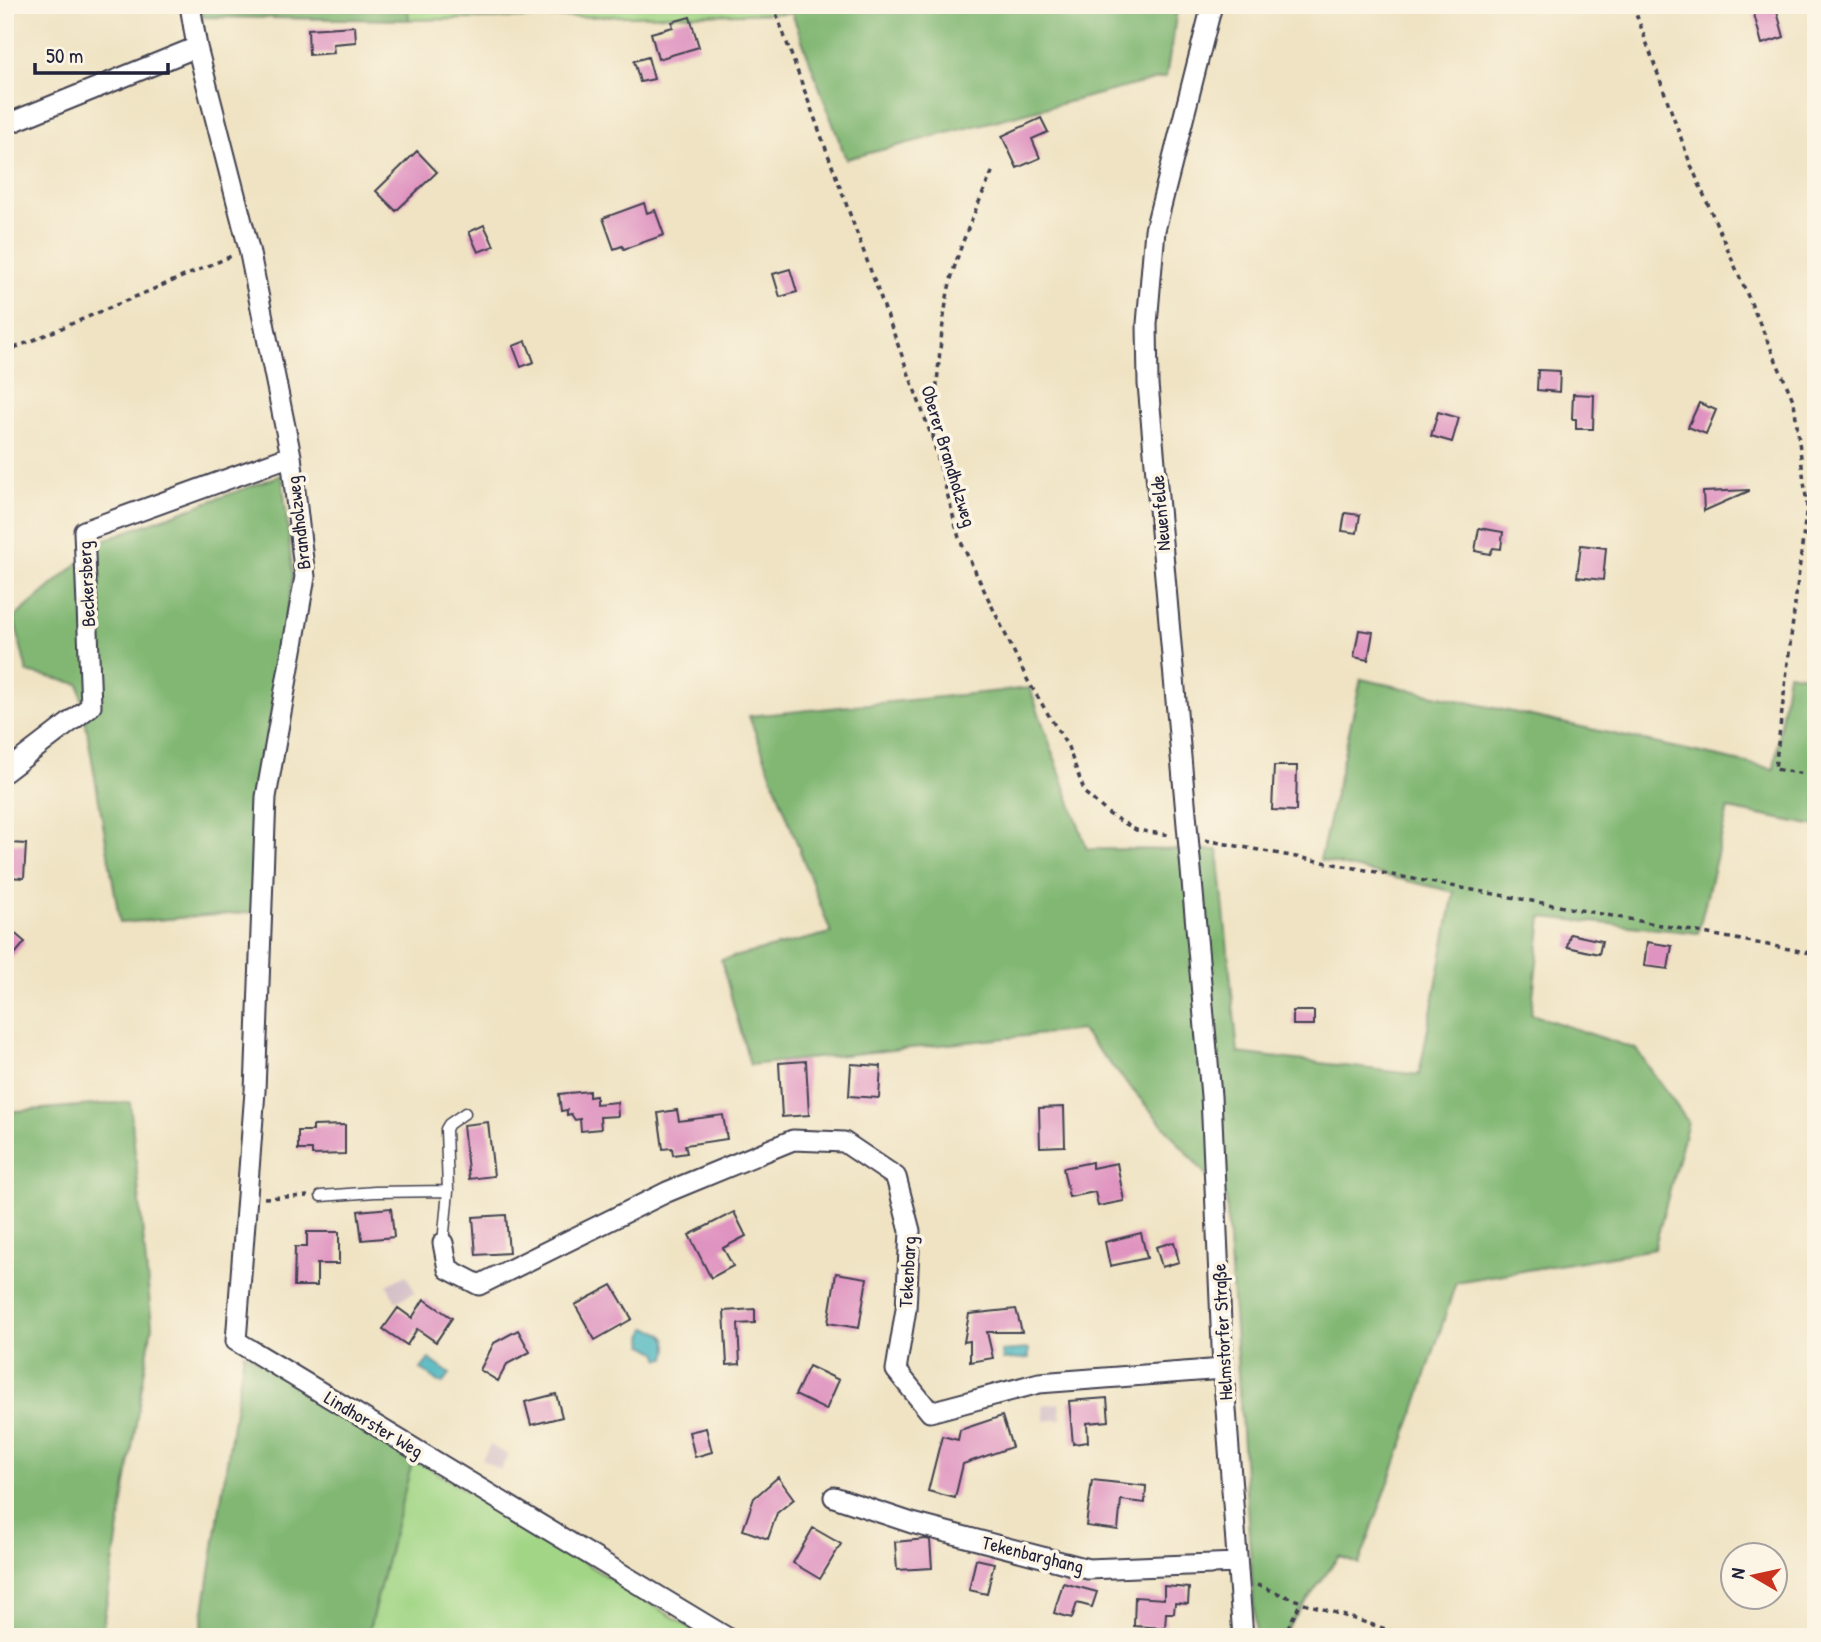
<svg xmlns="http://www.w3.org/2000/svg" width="1821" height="1642" viewBox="0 0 1821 1642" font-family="'Patrick Hand',sans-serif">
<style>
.industrial{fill:#d2bdc6}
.green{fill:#a2d686;stroke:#627c60;stroke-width:2}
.forest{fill:#81b773;stroke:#526c57;stroke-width:2}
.water{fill:#45b4be;stroke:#346b7c;stroke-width:2}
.building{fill:#df93c0}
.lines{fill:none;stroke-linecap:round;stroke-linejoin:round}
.service-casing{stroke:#413f4f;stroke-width:13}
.minor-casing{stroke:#413f4f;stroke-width:23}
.path{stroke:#413f4f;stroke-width:3.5;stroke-dasharray:5 5;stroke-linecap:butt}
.service{stroke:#fff;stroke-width:10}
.minor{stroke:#fff;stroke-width:19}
.labels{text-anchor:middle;stroke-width:7;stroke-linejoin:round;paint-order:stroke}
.street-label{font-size:19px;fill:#22223b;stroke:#fcf5e5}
</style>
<rect width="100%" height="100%" fill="#fcf5e5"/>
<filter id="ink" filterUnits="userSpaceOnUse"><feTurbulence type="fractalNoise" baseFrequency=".0143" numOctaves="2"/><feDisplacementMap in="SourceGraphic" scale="14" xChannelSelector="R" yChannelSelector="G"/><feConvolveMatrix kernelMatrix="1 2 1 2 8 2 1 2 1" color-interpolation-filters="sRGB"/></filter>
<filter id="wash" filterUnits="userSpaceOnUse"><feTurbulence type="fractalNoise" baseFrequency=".00686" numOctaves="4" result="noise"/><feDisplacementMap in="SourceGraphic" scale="28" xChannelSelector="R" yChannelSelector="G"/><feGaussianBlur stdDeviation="1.57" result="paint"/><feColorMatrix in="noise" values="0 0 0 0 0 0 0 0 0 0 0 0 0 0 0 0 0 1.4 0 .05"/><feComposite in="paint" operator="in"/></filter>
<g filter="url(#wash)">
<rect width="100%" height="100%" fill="#efe3c3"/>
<path class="industrial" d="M 406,1275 L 415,1292 L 396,1302 L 387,1285 Z
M 1059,1403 L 1061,1419 L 1044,1421 L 1043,1405 Z
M 490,1445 L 508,1455 L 501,1470 L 482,1460 Z"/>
<path class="green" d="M 407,5 L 788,5 L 791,13 L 409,20 Z
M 413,1458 L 694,1630 L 697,1637 L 367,1637 Z"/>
<path class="forest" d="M 200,5 L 407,5 L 409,20 L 202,17 Z
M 789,5 L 1178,5 L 1166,77 L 846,159 Z
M 282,475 L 293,576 L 260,786 L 253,912 L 120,923 L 79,684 L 27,672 L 14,618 L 106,539 Z
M 1788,673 L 1816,678 L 1816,826 L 1728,809 L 1698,933 L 1542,917 L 1531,1014 L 1636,1049 L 1688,1122 L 1654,1249 L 1456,1282 L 1415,1410 L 1359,1564 L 1339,1556 L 1281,1637 L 1256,1637 L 1226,1198 L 1081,1030 L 750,1065 L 721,960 L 831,933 L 749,716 L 1030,688 L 1087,849 L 1218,850 L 1238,1053 L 1419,1075 L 1454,892 L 1320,860 L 1361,679 L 1774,769 Z
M 130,1102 L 152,1326 L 101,1637 L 5,1637 L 5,1112 Z
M 244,1352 L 413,1458 L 367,1637 L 200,1637 Z"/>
<path class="water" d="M 646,1328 C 664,1331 672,1340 666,1358 L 660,1359 L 657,1352 L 644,1345 L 643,1337 Z
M 1029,1349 L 1029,1358 L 1003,1360 L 1002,1351 Z
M 429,1359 L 450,1374 L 442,1384 L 421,1369 Z"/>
<g id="blocks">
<path class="building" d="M 1776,8 L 1784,37 L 1762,44 L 1754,14 Z
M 690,17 L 699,47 L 658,59 L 651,33 L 673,27 L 672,22 Z
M 355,26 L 356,42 L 333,44 L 334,53 L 309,55 L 308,29 Z
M 648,57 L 654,79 L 640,82 L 634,61 Z
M 1041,118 L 1048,132 L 1032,139 L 1040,158 L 1017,168 L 1002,136 Z
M 417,151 L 437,172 L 396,211 L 376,191 Z
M 644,203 L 647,213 L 655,210 L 664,235 L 624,249 L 622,246 L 614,249 L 603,218 Z
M 484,225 L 494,246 L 478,252 L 469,232 Z
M 790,269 L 797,292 L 780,297 L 773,274 Z
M 526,341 L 534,362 L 521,367 L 513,346 Z
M 1538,370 L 1560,371 L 1559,392 L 1537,390 Z
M 1573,394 L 1594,395 L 1593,429 L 1576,429 L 1576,419 L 1572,419 Z
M 1699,403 L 1716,410 L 1706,434 L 1688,427 Z
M 1438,412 L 1459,418 L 1452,442 L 1431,436 Z
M 1749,490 L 1749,491 L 1704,511 L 1703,492 Z
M 1345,513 L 1360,515 L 1357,533 L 1342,531 Z
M 1479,528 L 1503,532 L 1501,549 L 1493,548 L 1490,554 L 1475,551 Z
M 1581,545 L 1606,548 L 1603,580 L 1577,577 Z
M 1359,630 L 1373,632 L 1368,660 L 1354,657 Z
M 1274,766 L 1297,766 L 1296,811 L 1272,810 Z
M 10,843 L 26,844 L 24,878 L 7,877 L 5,852 L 9,852 Z
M 12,931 L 25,942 L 5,966 L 5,940 Z
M 1570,934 L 1602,941 L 1599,954 L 1567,947 Z
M 1647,942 L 1672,946 L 1668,969 L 1644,966 Z
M 1293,1011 L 1314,1011 L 1314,1025 L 1293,1025 Z
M 806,1061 L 809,1115 L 782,1117 L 779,1063 Z
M 851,1064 L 881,1066 L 879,1098 L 849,1096 Z
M 589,1091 L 589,1097 L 596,1096 L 596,1104 L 617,1102 L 618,1116 L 600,1117 L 601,1129 L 581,1131 L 580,1119 L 575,1120 L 571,1114 L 567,1115 L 567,1110 L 561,1111 L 559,1094 Z
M 1064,1107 L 1065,1146 L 1040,1147 L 1039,1108 Z
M 677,1110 L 679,1121 L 723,1115 L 727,1139 L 685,1145 L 687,1153 L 673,1155 L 672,1148 L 663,1149 L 658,1113 Z
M 488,1122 L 494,1176 L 469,1179 L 463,1125 Z
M 345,1125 L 345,1154 L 312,1155 L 312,1150 L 298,1150 L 298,1131 L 313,1131 L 313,1126 Z
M 1092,1162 L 1092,1168 L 1117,1163 L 1124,1201 L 1098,1206 L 1095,1192 L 1069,1197 L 1063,1168 Z
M 391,1208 L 394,1237 L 362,1240 L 358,1211 Z
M 734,1212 L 746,1236 L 723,1248 L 733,1266 L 711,1278 L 689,1235 Z
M 506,1215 L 509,1253 L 476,1255 L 473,1217 Z
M 307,1232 L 339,1232 L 339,1264 L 317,1264 L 317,1286 L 294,1286 L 295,1247 L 307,1247 Z
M 1141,1233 L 1147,1258 L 1110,1266 L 1105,1242 Z
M 1174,1242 L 1179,1262 L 1162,1267 L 1156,1247 Z
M 836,1273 L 867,1278 L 859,1328 L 828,1323 Z
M 612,1285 L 632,1319 L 595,1340 L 575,1305 Z
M 424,1299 L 452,1318 L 436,1342 L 417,1329 L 407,1345 L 383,1329 L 398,1308 L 412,1318 Z
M 755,1309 L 755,1323 L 738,1324 L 740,1364 L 727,1365 L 724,1311 Z
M 1016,1309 L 1022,1332 L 987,1332 L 993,1358 L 970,1362 L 970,1341 L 964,1342 L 969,1314 Z
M 518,1330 L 530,1352 L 507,1364 L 498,1381 L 480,1370 L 494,1343 Z
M 809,1366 L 839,1380 L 826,1410 L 795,1395 Z
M 556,1394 L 562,1417 L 531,1425 L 525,1402 Z
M 1107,1398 L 1109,1421 L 1087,1423 L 1088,1442 L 1073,1444 L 1069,1401 Z
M 1002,1416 L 1012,1447 L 963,1464 L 955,1498 L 928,1491 L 942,1436 L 958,1440 L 960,1430 Z
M 706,1428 L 712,1452 L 695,1457 L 689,1432 Z
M 778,1477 L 794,1499 L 777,1513 L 768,1539 L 743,1530 L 754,1498 Z
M 1092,1480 L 1146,1486 L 1145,1503 L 1121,1500 L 1118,1530 L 1086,1526 Z
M 813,1528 L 841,1544 L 820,1579 L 793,1563 Z
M 926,1539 L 930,1540 L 932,1568 L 897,1570 L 895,1542 Z
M 976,1559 L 994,1563 L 987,1594 L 969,1590 Z
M 1063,1583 L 1097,1592 L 1092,1607 L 1077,1603 L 1072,1618 L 1054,1613 Z
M 1164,1586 L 1189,1588 L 1188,1604 L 1175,1603 L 1174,1613 L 1166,1613 L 1165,1628 L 1134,1626 L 1135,1597 L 1164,1599 Z"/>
</g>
</g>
<g filter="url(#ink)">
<use href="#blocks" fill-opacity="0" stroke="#413f4f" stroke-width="2"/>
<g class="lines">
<g class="service-casing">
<path id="service" d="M 321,1196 L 375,1192 L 448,1191
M 443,1243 L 448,1191 L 446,1129 L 449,1124 L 465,1113"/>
</g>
<g class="minor-casing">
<path id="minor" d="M 190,5 L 197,47 L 249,249 L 291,456 L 305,577 L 266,797 L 255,1091 L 236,1341 L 726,1637
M 1212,5 L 1155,230 L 1147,324 L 1148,384 L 1211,1096 L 1223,1369 L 1243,1637
M 5,125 L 197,47
M 5,772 L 91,706 L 84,531 L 291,456
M 443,1243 L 448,1269 L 479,1285 L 667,1192 L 793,1140 L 844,1142 L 896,1177 L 910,1231 L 906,1309 L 896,1370 L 930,1412 L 1039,1383 L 1223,1369
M 834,1497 L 912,1523 L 1088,1569 L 1237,1563"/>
</g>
<path class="path" d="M 773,5 L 933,440 L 959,538 L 1028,681 L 1068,747 L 1085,793 L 1109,814 L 1136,830 L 1170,835
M 1633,5 L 1690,163 L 1794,402 L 1807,505 L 1775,769 L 1816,776
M 5,352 L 234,255
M 933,438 C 937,389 939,340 948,292 C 957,250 976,209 993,170
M 1205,840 L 1816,954
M 264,1198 L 308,1196
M 1257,1585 L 1301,1602 L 1411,1637
M 1283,1637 L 1301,1602"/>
<use href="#service" class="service"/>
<use href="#minor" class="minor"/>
</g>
</g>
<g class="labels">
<g class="street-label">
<text transform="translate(949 456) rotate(73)" y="7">Oberer Brandholzweg</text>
<text transform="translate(1160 513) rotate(-95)" y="7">Neuenfelde</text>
<text transform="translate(298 523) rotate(-97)" y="7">Brandholzweg</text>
<text transform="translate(86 584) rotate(-93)" y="7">Beckersberg</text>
<text transform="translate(907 1272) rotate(-87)" y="7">Tekenbarg</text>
<text transform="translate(1222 1332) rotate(-93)" y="7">Helmstorfer Straße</text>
<text transform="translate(374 1424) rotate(31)" y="7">Lindhorster Weg</text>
<text transform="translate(1033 1554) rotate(14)" y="7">Tekenbarghang</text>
</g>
</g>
<rect width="1821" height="1642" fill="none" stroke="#fcf5e5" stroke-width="28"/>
<g transform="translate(1754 1576) rotate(279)"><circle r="33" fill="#fcf5e5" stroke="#a5a1a1" stroke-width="2"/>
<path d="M0-5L12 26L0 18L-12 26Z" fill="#c8321e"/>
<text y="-10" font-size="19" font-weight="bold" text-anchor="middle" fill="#22223b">N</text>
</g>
<path d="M35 63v10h133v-10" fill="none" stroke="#22223b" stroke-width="3.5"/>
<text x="46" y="63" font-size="21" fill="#22223b" stroke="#fcf5e5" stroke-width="5" paint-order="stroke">50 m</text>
</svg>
